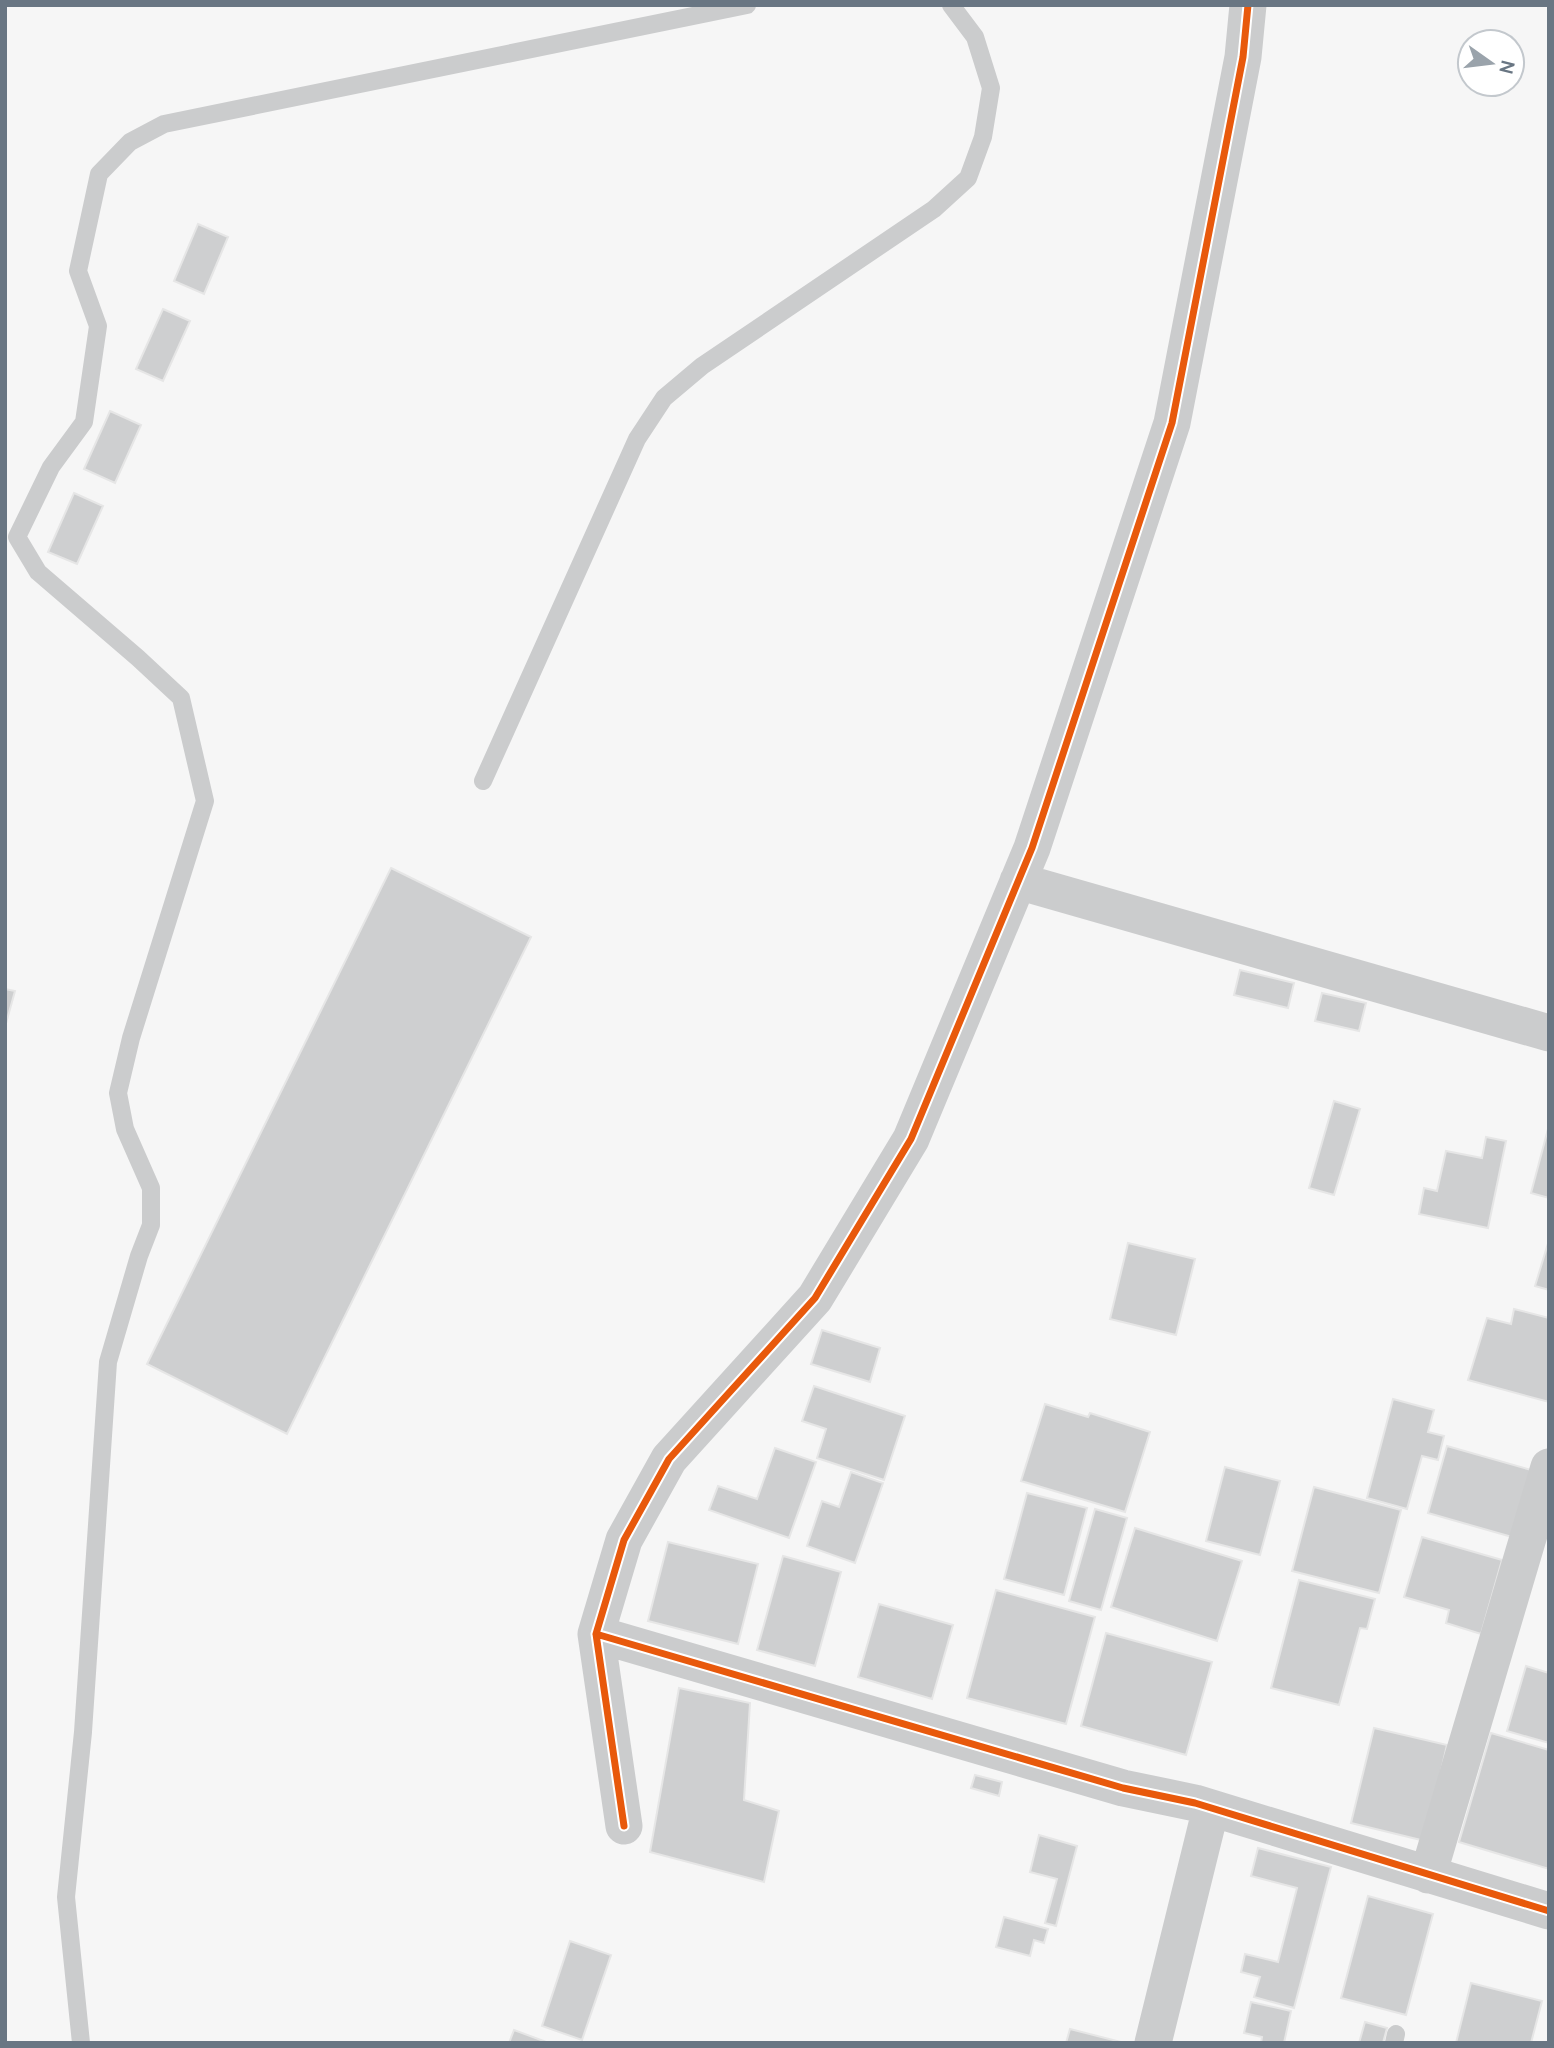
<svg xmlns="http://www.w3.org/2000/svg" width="1554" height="2048" viewBox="0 0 1554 2048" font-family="Cabin,sans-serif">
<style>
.building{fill:#cecfd0;stroke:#e6e6e6;stroke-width:2}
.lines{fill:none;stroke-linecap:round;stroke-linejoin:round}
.service{stroke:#cbcccd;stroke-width:18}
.minor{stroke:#cbcccd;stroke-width:37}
.cycleway-casing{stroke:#fff;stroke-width:11}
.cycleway{stroke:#e8590c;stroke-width:7}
</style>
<rect width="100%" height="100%" fill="#f6f6f6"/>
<path class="building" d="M 198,224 L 228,237 L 204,294 L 174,281 Z
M 163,309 L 190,321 L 163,381 L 136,369 Z
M 110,411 L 141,425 L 115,483 L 84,469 Z
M 74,493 L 103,506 L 77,564 L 48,552 Z
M 391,868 L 531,937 L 287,1434 L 147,1364 Z
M 1240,970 L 1294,983 L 1288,1008 L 1234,995 Z
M 5,989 L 15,991 L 5,1027 Z
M 1322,993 L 1366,1003 L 1359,1031 L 1315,1021 Z
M 1334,1101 L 1360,1109 L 1334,1195 L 1309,1188 Z
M 1548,1129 L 1549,1129 L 1549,1198 L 1531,1193 Z
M 1486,1137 L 1506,1141 L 1488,1228 L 1419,1214 L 1424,1188 L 1437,1191 L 1446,1151 L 1482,1158 Z
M 1549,1240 L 1549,1290 L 1535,1286 Z
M 1128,1243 L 1195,1259 L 1176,1335 L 1110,1319 Z
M 1514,1309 L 1549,1318 L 1549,1402 L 1468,1380 L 1487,1318 L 1511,1324 Z
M 822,1330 L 880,1348 L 870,1382 L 811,1364 Z
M 814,1386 L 905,1416 L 884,1480 L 817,1458 L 826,1429 L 802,1421 Z
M 1393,1399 L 1434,1410 L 1428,1432 L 1444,1436 L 1438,1460 L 1422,1456 L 1407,1509 L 1367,1498 Z
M 1045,1404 L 1088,1417 L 1090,1413 L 1150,1432 L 1125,1512 L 1021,1481 Z
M 1447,1446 L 1531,1470 L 1512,1537 L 1428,1513 Z
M 775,1448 L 816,1462 L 789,1538 L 709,1510 L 718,1486 L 757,1499 Z
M 1225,1467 L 1280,1481 L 1260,1555 L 1206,1541 Z
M 851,1472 L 883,1483 L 855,1563 L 807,1546 L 822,1501 L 839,1507 Z
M 1314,1487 L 1401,1510 L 1379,1593 L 1292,1571 Z
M 1027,1493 L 1087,1508 L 1064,1595 L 1004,1579 Z
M 1095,1509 L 1127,1518 L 1101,1610 L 1069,1601 Z
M 1135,1528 L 1242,1561 L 1217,1641 L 1111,1607 Z
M 1422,1537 L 1502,1560 L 1481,1634 L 1446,1623 L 1449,1610 L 1404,1597 Z
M 668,1542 L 758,1564 L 738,1644 L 648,1621 Z
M 783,1556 L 841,1572 L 815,1666 L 757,1650 Z
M 1299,1580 L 1375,1599 L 1367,1629 L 1360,1628 L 1339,1705 L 1271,1688 Z
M 996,1590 L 1095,1617 L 1066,1724 L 967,1698 Z
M 879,1604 L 953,1625 L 932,1699 L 858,1677 Z
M 1106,1633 L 1212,1662 L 1186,1755 L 1081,1726 Z
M 1526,1666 L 1549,1673 L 1549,1743 L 1507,1731 Z
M 679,1688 L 750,1703 L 744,1800 L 779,1811 L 764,1882 L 650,1852 Z
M 1374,1728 L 1447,1745 L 1425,1841 L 1351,1823 Z
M 1491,1733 L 1549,1750 L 1549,1869 L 1459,1842 Z
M 975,1775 L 1002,1782 L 999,1796 L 971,1788 Z
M 1039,1835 L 1077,1846 L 1056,1926 L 1045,1923 L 1057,1879 L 1030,1872 Z
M 1258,1848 L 1331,1867 L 1294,2008 L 1254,1997 L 1260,1977 L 1241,1972 L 1245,1954 L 1278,1962 L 1297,1888 L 1251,1876 Z
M 1368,1896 L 1433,1914 L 1406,2015 L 1341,1998 Z
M 1004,1917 L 1048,1929 L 1044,1943 L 1034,1940 L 1030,1956 L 996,1947 Z
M 570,1941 L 611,1955 L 582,2040 L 542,2026 Z
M 1471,1983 L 1542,2001 L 1531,2043 L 1456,2043 Z
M 1251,2002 L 1291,2011 L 1284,2043 L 1261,2043 L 1262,2037 L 1244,2033 Z
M 1365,2022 L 1387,2028 L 1383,2043 L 1359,2043 Z
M 1070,2029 L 1121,2042 L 1120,2043 L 1066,2043 Z
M 514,2030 L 549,2043 L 509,2043 Z"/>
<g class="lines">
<path class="service" d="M 483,781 L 637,439 L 664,398 L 702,366 L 934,209 L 968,178 L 983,137 L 991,88 L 975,37 L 951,5
M 81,2043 L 66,1897 L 83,1732 L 108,1362 L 139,1256 L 151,1225 L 151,1188 L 125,1129 L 118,1093 L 131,1038 L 205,801 L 181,698 L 138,658 L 38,572 L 17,537 L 51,467 L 84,422 L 98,326 L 78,271 L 99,174 L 130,142 L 164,124 L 747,5
M 1394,2043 L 1396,2034"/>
<path class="minor" d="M 1018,881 L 1549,1033
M 596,1634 L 1123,1788 L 1195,1803 L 1549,1911
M 624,1826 L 596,1634 L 624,1540 L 669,1459 L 815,1298 L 911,1139 L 1032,848 L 1172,423 L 1243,57 L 1248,5
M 1428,1875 L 1549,1467
M 1153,2043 L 1211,1808"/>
<g class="cycleway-casing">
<path id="cycleway" d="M 596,1634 L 1123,1788 L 1195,1803 L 1549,1911
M 624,1826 L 596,1634 L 624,1540 L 669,1459 L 815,1298 L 911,1139 L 1032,848 L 1172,423 L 1243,57 L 1248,5"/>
</g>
<use href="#cycleway" class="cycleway"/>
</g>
<rect width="1554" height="2048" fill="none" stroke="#697683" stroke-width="14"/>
<g transform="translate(1491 63) rotate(104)"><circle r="33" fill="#ffffff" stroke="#c3c8cd" stroke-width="2"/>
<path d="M0-5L12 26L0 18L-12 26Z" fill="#9aa3ab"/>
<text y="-10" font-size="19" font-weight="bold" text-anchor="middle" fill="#697683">N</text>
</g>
</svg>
